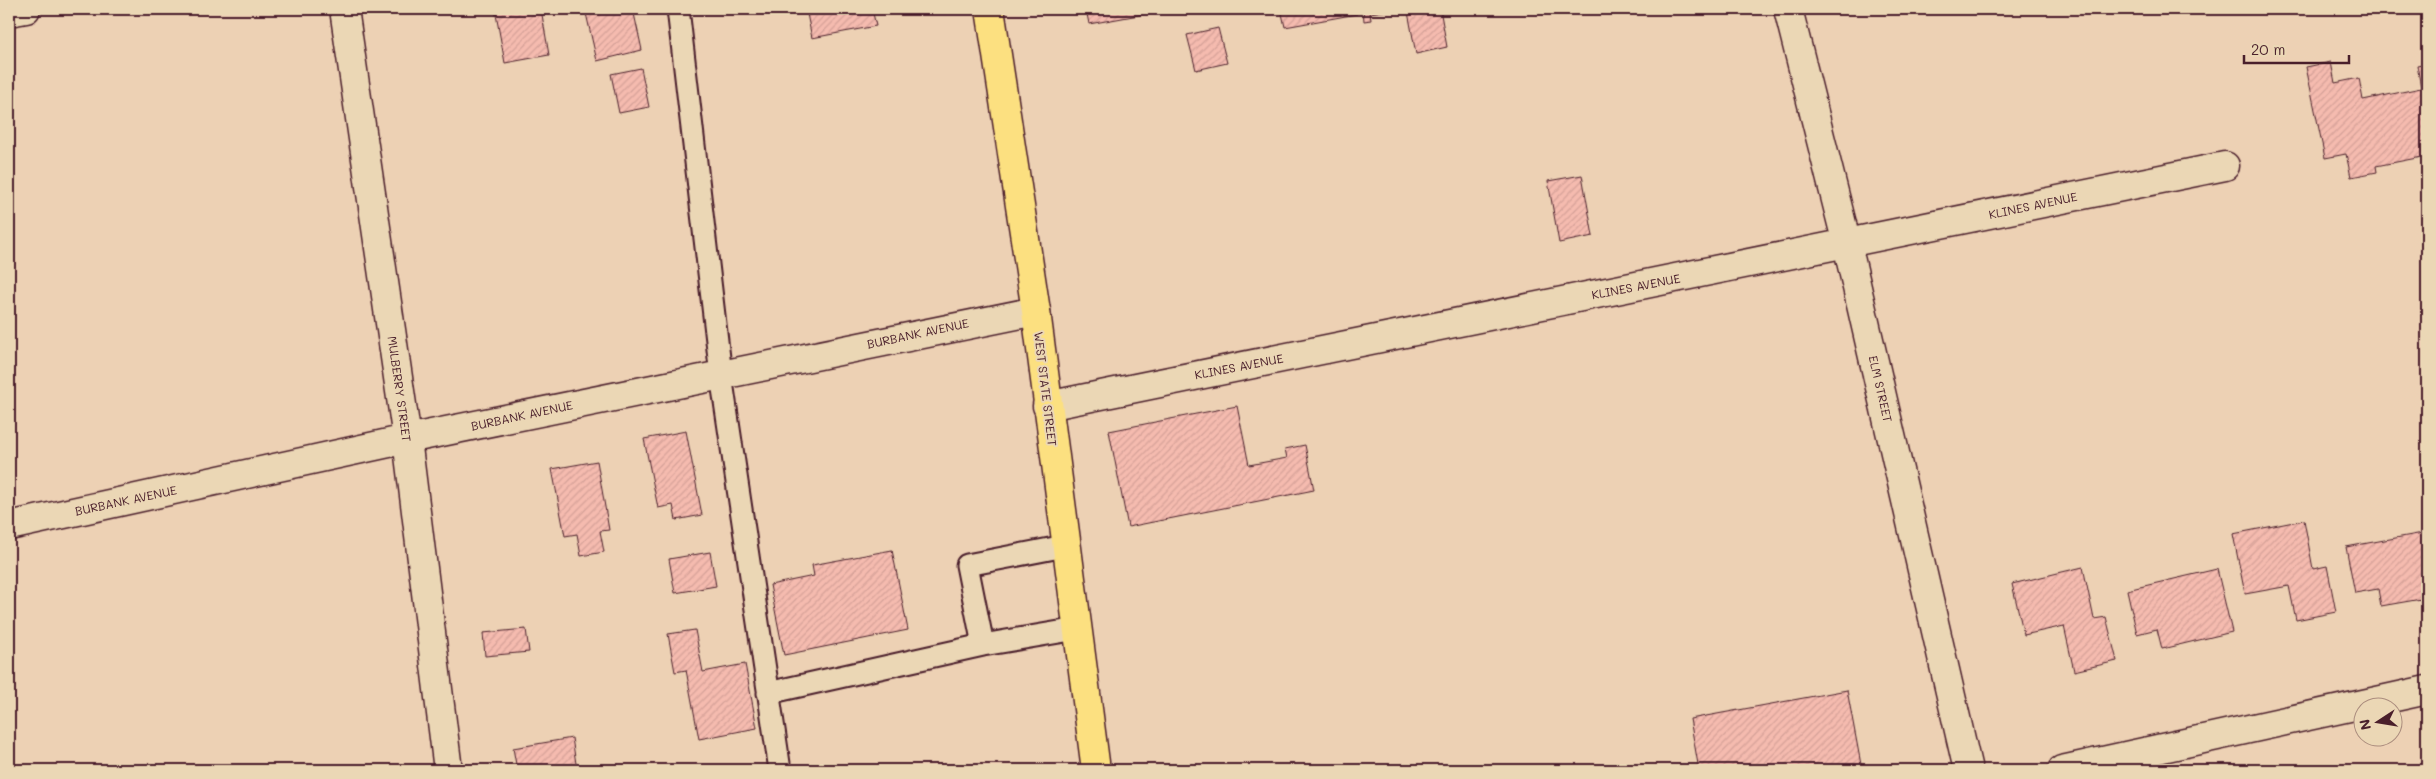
<svg xmlns="http://www.w3.org/2000/svg" width="2436" height="779" viewBox="0 0 2436 779" font-family="Mali,sans-serif">
<style>
.building{fill:url(#building-hatch);stroke:#4a1f2b}
.lines{fill:none;stroke-linecap:round;stroke-linejoin:round}
.lane-casing{stroke:#4a1f2b;stroke-width:25}
.street-casing{stroke:#4a1f2b;stroke-width:31}
.primary-casing{stroke:#4a1f2b;stroke-width:31}
.lane{stroke:#ebd7b5;stroke-width:21}
.street{stroke:#ebd7b5;stroke-width:28}
.primary{stroke:#fce080;stroke-width:28}
.labels{text-anchor:middle;stroke-width:4;stroke-linejoin:round;paint-order:stroke}
.street-label{font-size:12px;fill:#4a1f2b;stroke:#ebd7b5}
</style>
<defs>
<pattern id="building-hatch" width="6" height="6" patternUnits="userSpaceOnUse" patternTransform="scale(1.25)"><rect width="6" height="6" fill="#f5bbaf"/><path d="M-1 1l2-2M0 6l6-6M5 7l2-2" fill="none" stroke="#d4a097"/></pattern>
</defs>
<rect width="100%" height="100%" fill="#edd1b4"/>
<filter id="ink" filterUnits="userSpaceOnUse"><feTurbulence type="fractalNoise" baseFrequency=".02" numOctaves="2"/><feDisplacementMap in="SourceGraphic" scale="10" xChannelSelector="R" yChannelSelector="G"/><feConvolveMatrix kernelMatrix="1 2 1 2 8 2 1 2 1" color-interpolation-filters="sRGB"/></filter>
<g filter="url(#ink)">
<path class="building" d="M 495,9 L 541,9 L 549,55 L 505,63 Z
M 585,9 L 633,9 L 642,50 L 597,61 Z
M 806,9 L 872,9 L 876,26 L 812,38 Z
M 1086,9 L 1172,9 L 1089,24 Z
M 1281,9 L 1356,9 L 1357,14 L 1285,27 Z
M 1363,9 L 1389,9 L 1390,10 L 1370,13 L 1371,20 L 1364,21 Z
M 1426,9 L 1440,9 L 1447,47 L 1416,54 L 1408,12 Z
M 1218,28 L 1227,63 L 1196,70 L 1187,35 Z
M 2331,62 L 2335,83 L 2359,78 L 2363,100 L 2421,88 L 2417,65 L 2427,63 L 2427,156 L 2376,166 L 2377,172 L 2351,177 L 2346,154 L 2325,158 L 2306,67 Z
M 641,68 L 649,107 L 619,113 L 611,74 Z
M 1582,175 L 1593,236 L 1559,243 L 1548,181 Z
M 1237,406 L 1249,465 L 1287,458 L 1285,449 L 1305,445 L 1314,490 L 1128,527 L 1109,431 Z
M 686,431 L 702,515 L 676,520 L 673,505 L 658,508 L 644,439 Z
M 597,461 L 609,530 L 600,531 L 604,552 L 581,556 L 577,534 L 565,536 L 552,469 Z
M 2304,520 L 2313,569 L 2327,566 L 2336,612 L 2296,620 L 2289,586 L 2245,594 L 2233,534 Z
M 2423,533 L 2427,555 L 2427,598 L 2381,606 L 2378,589 L 2355,593 L 2346,547 Z
M 892,550 L 908,630 L 784,655 L 770,585 L 814,576 L 812,565 Z
M 710,552 L 716,586 L 675,593 L 669,559 Z
M 2083,567 L 2094,619 L 2106,617 L 2117,661 L 2074,671 L 2064,626 L 2024,635 L 2012,584 Z
M 2217,569 L 2232,632 L 2162,649 L 2157,629 L 2137,634 L 2127,590 Z
M 526,629 L 529,652 L 485,656 L 483,633 Z
M 695,630 L 703,672 L 745,664 L 757,728 L 699,739 L 686,670 L 675,672 L 668,634 Z
M 1847,690 L 1862,770 L 1699,770 L 1690,719 Z
M 572,738 L 577,770 L 517,770 L 513,748 Z"/>
<g class="lines">
<g class="lane-casing">
<path id="lane" d="M 678,9 L 721,375 L 780,770
M 1065,546 L 967,565 L 983,645 L 1077,629
M 768,693 L 983,645"/>
</g>
<g class="street-casing">
<path id="street" d="M 344,9 L 407,439 L 448,770
M 1788,9 L 1847,244 L 1968,770
M 9,12 L 26,9
M 1047,406 L 2225,166
M 9,526 L 407,439 L 1036,311
M 2062,770 L 2427,690"/>
</g>
<g class="primary-casing">
<path id="primary" d="M 990,9 L 1036,311 L 1096,770"/>
</g>
<use href="#lane" class="lane"/>
<use href="#street" class="street"/>
<use href="#primary" class="primary"/>
</g>
</g>
<g class="labels">
<g class="street-label">
<text transform="translate(2033 206) rotate(-12)" y="4">KLINES AVENUE</text>
<text transform="translate(1636 287) rotate(-11)" y="4">KLINES AVENUE</text>
<text transform="translate(918 334) rotate(-12)" y="4">BURBANK AVENUE</text>
<text transform="translate(1239 367) rotate(-11)" y="4">KLINES AVENUE</text>
<text transform="translate(399 389) rotate(82)" y="4">MULBERRY STREET</text>
<text transform="translate(1045 389) rotate(83)" y="4">WEST STATE STREET</text>
<text transform="translate(1880 389) rotate(77)" y="4">ELM STREET</text>
<text transform="translate(522 416) rotate(-12)" y="4">BURBANK AVENUE</text>
<text transform="translate(126 501) rotate(-12)" y="4">BURBANK AVENUE</text>
</g>
</g>
<rect width="2436" height="779" fill="none" stroke="#ebd7b5" stroke-width="30"/>
<rect x="15" y="15" width="2406" height="749" fill="none" stroke="#4a1f2b" stroke-width="2" filter="url(#ink)"/>
<g transform="translate(2378 722) rotate(258)"><circle r="24" fill="#ebd7b5" stroke="#ab8d7e"/>
<path d="M0-4L9 19L0 12L-9 19Z" fill="#4a1f2b"/>
<text y="-8" font-size="14" font-weight="bold" text-anchor="middle" fill="#4a1f2b">N</text>
</g>
<path d="M2244 55v8h105v-8" fill="none" stroke="#4a1f2b" stroke-width="2.5"/>
<text x="2251" y="55" font-size="15" fill="#4a1f2b" stroke="#ebd7b5" stroke-width="4" paint-order="stroke">20 m</text>
</svg>
